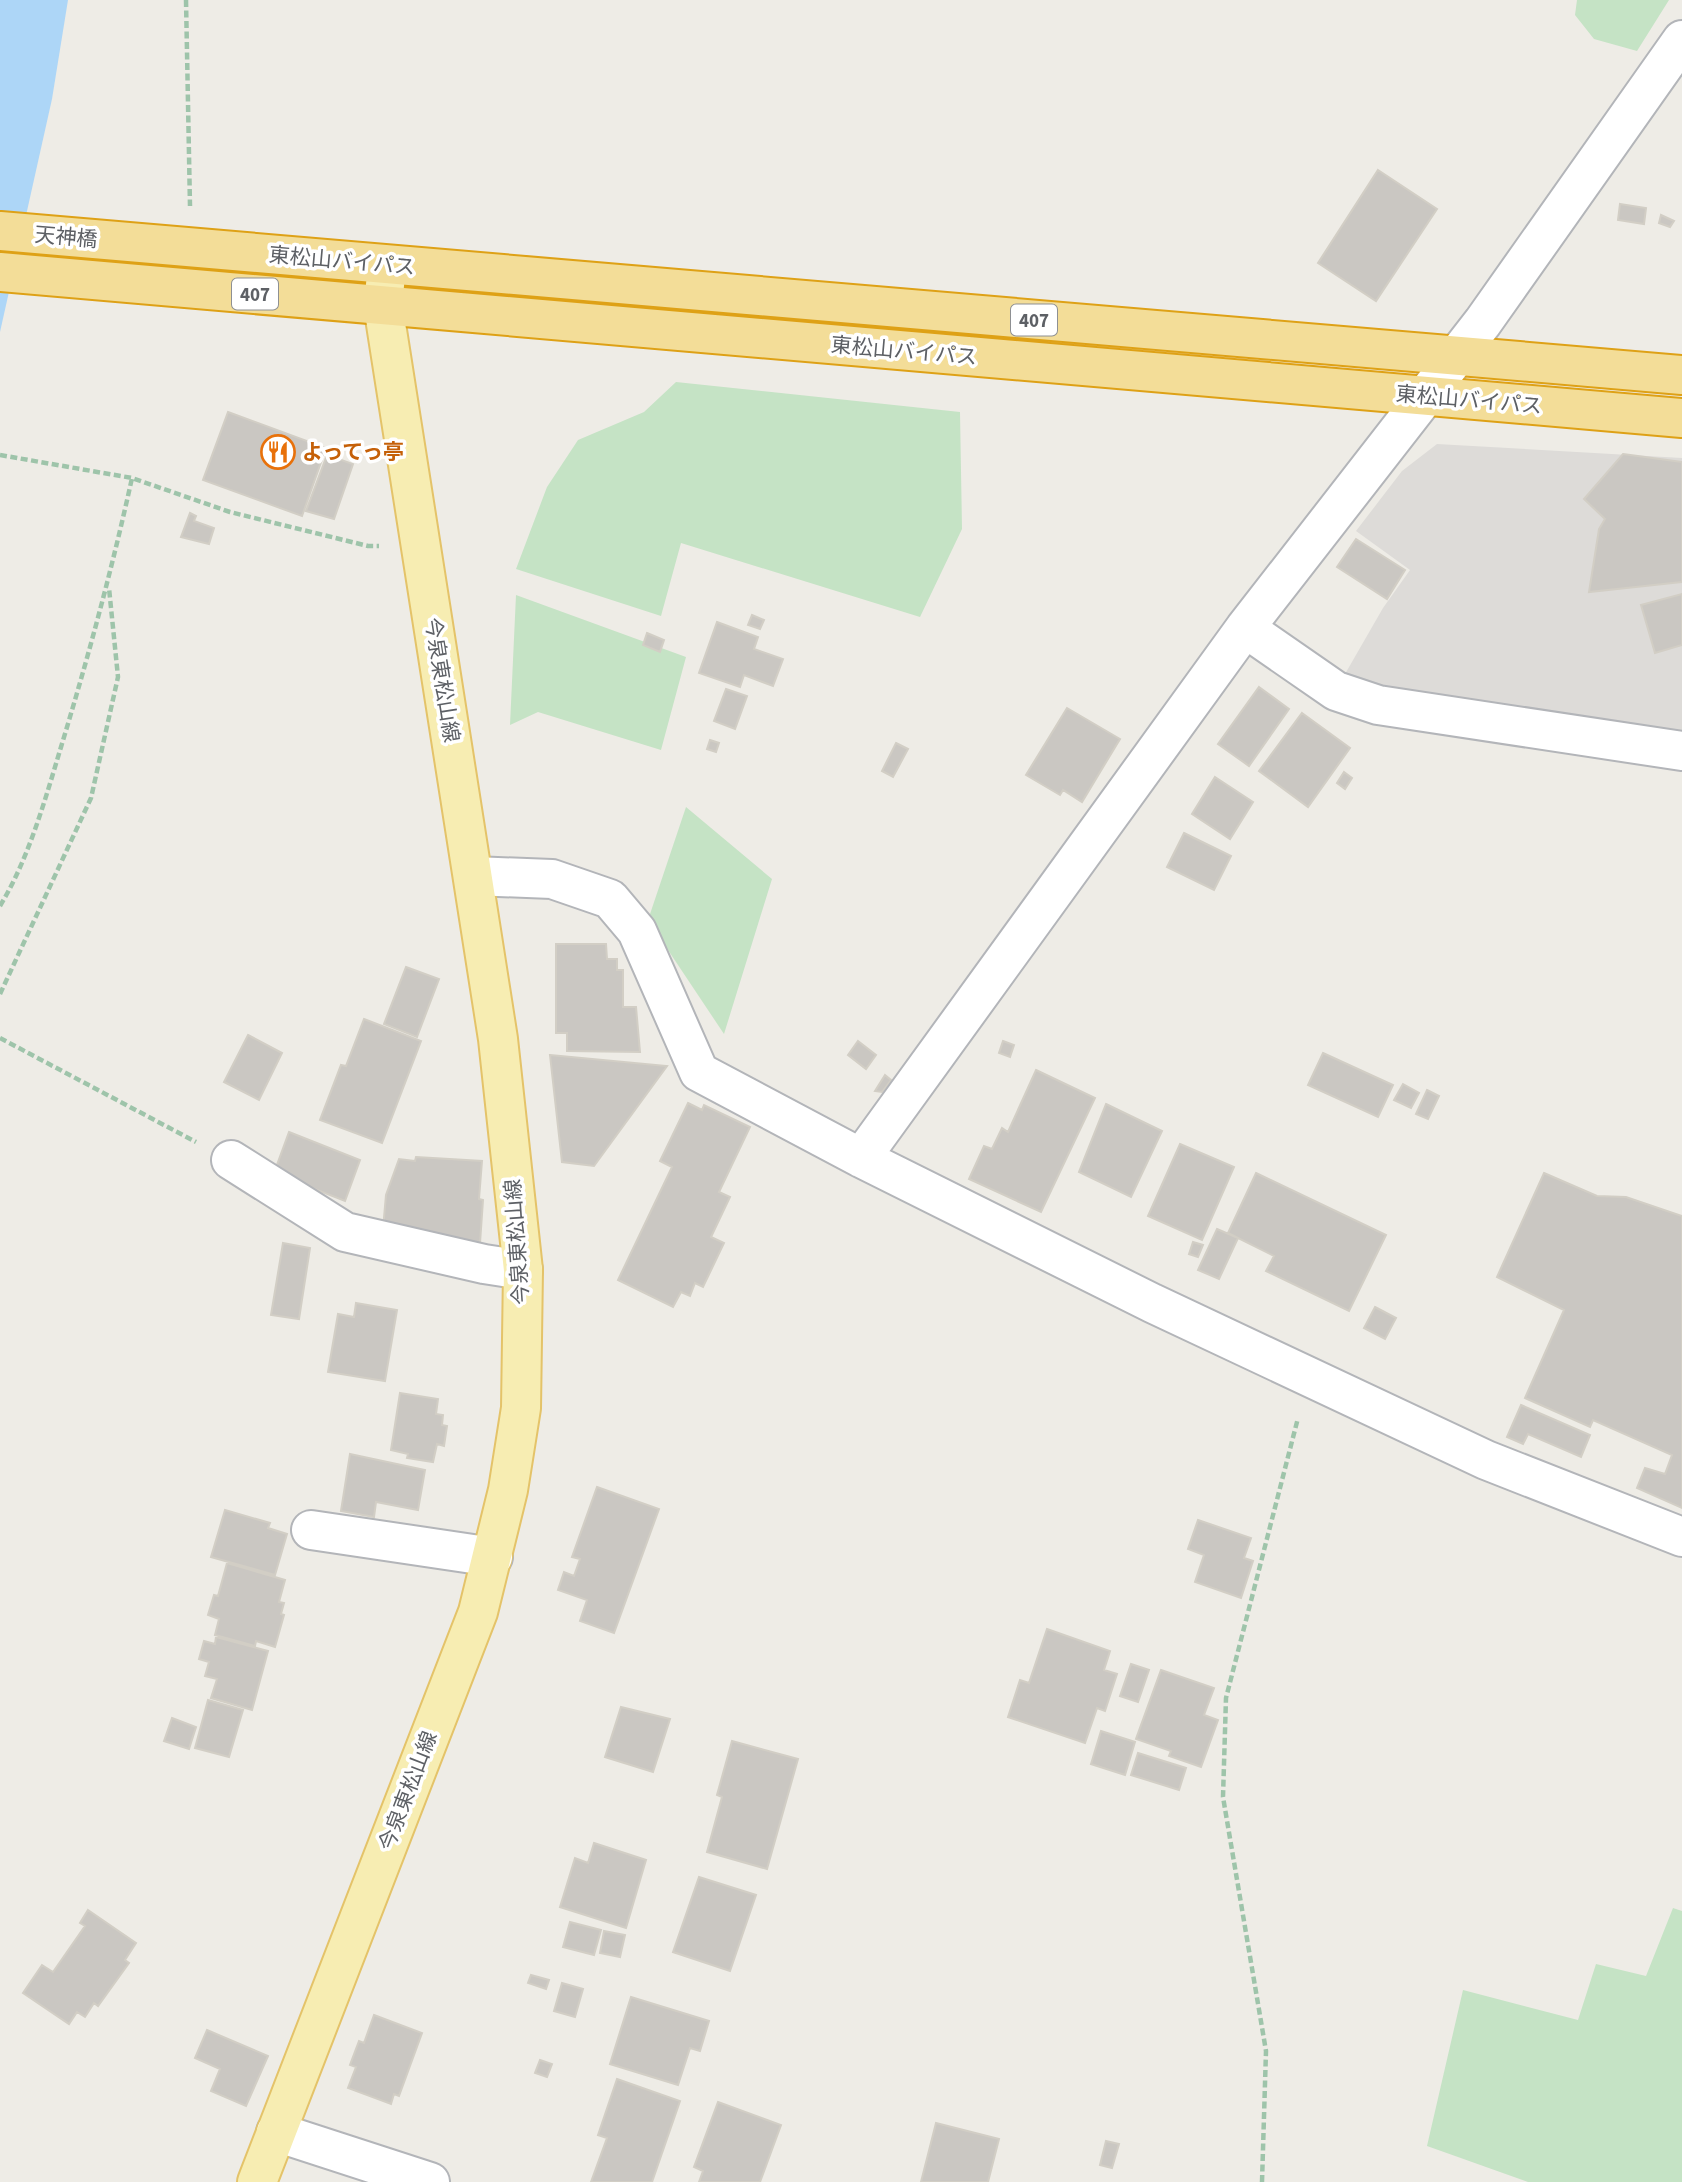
<svg xmlns="http://www.w3.org/2000/svg" width="1682" height="2182" viewBox="0 0 1682 2182" font-family="'Source Sans 3','Noto Sans JP',sans-serif">
<style>
.industrial{fill:#dddbd8}
.green{fill:#c5e3c5}
.water{fill:#add6f7}
.building{fill:#cac7c2;stroke:#d2cec5;stroke-width:2}
.lines{fill:none;stroke-linecap:round;stroke-linejoin:round}
.minor-casing{stroke:#b3b5b9;stroke-width:42}
.major-casing{stroke:#e4c369;stroke-width:42}
.highway-casing{stroke:#dea116;stroke-width:42}
.path{stroke:#9ec4aa;stroke-width:4.5;stroke-dasharray:7 3.5;stroke-linecap:butt}
.minor{stroke:#fff;stroke-width:38}
.major{stroke:#f7edb2;stroke-width:38}
.highway{stroke:#f3dd98;stroke-width:38}
.labels{text-anchor:middle;stroke-width:7;stroke-linejoin:round;paint-order:stroke}
.shield{fill:#fff;stroke:#8e9093;stroke-width:2}
.shield-label{font-size:19px;font-weight:bold;fill:#5d6065}
.street-label{font-size:21px;fill:#5d6065;stroke:#fff}
.food-label{font-size:21px;font-weight:bold;fill:#c56008;stroke:#fff;text-anchor:start}
</style>
<rect width="100%" height="100%" fill="#eeece6"/>
<path class="industrial" d="M 1437,444 L 1682,458 L 1682,743 L 1341,681 L 1383,608 L 1410,570 L 1356,531 L 1402,471 Z"/>
<path class="green" d="M 1577,0 L 1669,0 L 1637,51 L 1594,39 L 1575,15 Z
M 676,382 L 960,412 L 962,529 L 920,617 L 681,543 L 661,616 L 516,569 L 547,487 L 578,440 L 644,412 Z
M 516,595 L 686,657 L 661,750 L 538,712 L 510,725 Z
M 686,807 L 772,879 L 724,1034 L 648,920 Z
M 1673,1908 L 1682,1911 L 1682,2182 L 1528,2182 L 1427,2146 L 1463,1990 L 1578,2020 L 1596,1964 L 1646,1976 Z"/>
<path class="water" d="M 0,0 L 68,0 L 52,99 L 0,332 Z"/>
<path class="building" d="M 1378,170 L 1437,209 L 1376,301 L 1318,263 Z
M 1620,204 L 1646,208 L 1644,224 L 1618,220 Z
M 1661,215 L 1674,221 L 1670,227 L 1659,223 Z
M 228,412 L 326,448 L 302,516 L 203,480 Z
M 1623,454 L 1682,462 L 1682,582 L 1589,592 L 1599,529 L 1605,519 L 1584,499 Z
M 327,455 L 353,464 L 334,519 L 306,511 Z
M 190,513 L 196,516 L 194,521 L 214,528 L 209,544 L 181,537 Z
M 1356,539 L 1405,570 L 1387,599 L 1337,567 Z
M 1682,594 L 1682,645 L 1655,653 L 1641,605 Z
M 752,615 L 764,620 L 760,629 L 748,625 Z
M 717,622 L 758,637 L 754,649 L 783,659 L 773,686 L 744,675 L 740,687 L 699,673 Z
M 647,633 L 664,640 L 660,652 L 643,645 Z
M 1259,687 L 1289,709 L 1249,766 L 1218,744 Z
M 726,689 L 747,696 L 735,729 L 714,721 Z
M 1067,708 L 1120,739 L 1082,802 L 1063,790 L 1060,795 L 1026,775 Z
M 1302,713 L 1350,748 L 1308,807 L 1259,771 Z
M 710,740 L 719,743 L 716,752 L 707,749 Z
M 896,743 L 908,749 L 893,777 L 882,771 Z
M 1344,772 L 1352,778 L 1345,789 L 1337,783 Z
M 1215,777 L 1253,802 L 1230,839 L 1192,814 Z
M 1184,833 L 1231,856 L 1214,890 L 1167,867 Z
M 556,944 L 606,944 L 607,959 L 617,959 L 617,970 L 623,970 L 623,1007 L 636,1007 L 640,1052 L 567,1051 L 567,1033 L 556,1033 Z
M 406,967 L 439,979 L 417,1037 L 384,1024 Z
M 364,1019 L 421,1041 L 382,1143 L 320,1120 L 341,1065 L 346,1066 Z
M 248,1035 L 282,1053 L 259,1100 L 224,1082 Z
M 858,1041 L 876,1055 L 866,1069 L 848,1055 Z
M 1003,1041 L 1014,1045 L 1010,1057 L 999,1053 Z
M 1323,1053 L 1393,1085 L 1378,1117 L 1308,1085 Z
M 550,1055 L 667,1066 L 594,1166 L 562,1162 Z
M 1036,1070 L 1095,1098 L 1041,1212 L 969,1179 L 984,1146 L 992,1149 L 1002,1128 L 1008,1132 Z
M 885,1075 L 891,1080 L 882,1092 L 875,1091 Z
M 1403,1084 L 1419,1093 L 1411,1108 L 1394,1100 Z
M 1427,1090 L 1439,1096 L 1428,1119 L 1416,1114 Z
M 688,1103 L 702,1110 L 704,1105 L 750,1127 L 719,1192 L 730,1197 L 711,1237 L 724,1243 L 703,1287 L 695,1283 L 690,1296 L 681,1292 L 673,1307 L 618,1280 L 672,1167 L 660,1161 Z
M 1106,1104 L 1162,1131 L 1131,1197 L 1079,1172 Z
M 289,1132 L 360,1160 L 345,1201 L 274,1173 Z
M 1180,1144 L 1234,1167 L 1202,1240 L 1148,1216 Z
M 416,1157 L 482,1161 L 479,1199 L 483,1200 L 480,1243 L 383,1229 L 386,1195 L 399,1159 L 415,1161 Z
M 1256,1173 L 1386,1235 L 1349,1311 L 1266,1271 L 1274,1256 L 1228,1233 Z
M 1544,1173 L 1597,1196 L 1626,1197 L 1682,1216 L 1682,1508 L 1637,1488 L 1645,1468 L 1665,1474 L 1672,1455 L 1593,1420 L 1590,1427 L 1525,1398 L 1564,1310 L 1497,1277 Z
M 1217,1229 L 1238,1238 L 1219,1279 L 1198,1270 Z
M 1193,1242 L 1203,1245 L 1198,1257 L 1189,1254 Z
M 283,1243 L 310,1248 L 299,1319 L 271,1315 Z
M 356,1303 L 397,1310 L 385,1381 L 328,1372 L 338,1314 L 354,1317 Z
M 1375,1307 L 1396,1318 L 1385,1339 L 1364,1328 Z
M 400,1393 L 438,1399 L 436,1414 L 443,1415 L 442,1425 L 447,1426 L 444,1446 L 437,1444 L 433,1462 L 407,1458 L 408,1454 L 391,1450 Z
M 1521,1405 L 1590,1435 L 1581,1457 L 1528,1434 L 1523,1444 L 1507,1437 Z
M 350,1454 L 425,1470 L 418,1510 L 376,1502 L 374,1517 L 341,1511 Z
M 597,1487 L 659,1509 L 614,1633 L 580,1621 L 587,1600 L 558,1590 L 564,1572 L 574,1576 L 580,1559 L 572,1557 Z
M 225,1510 L 270,1523 L 268,1528 L 287,1534 L 275,1575 L 211,1557 Z
M 1198,1520 L 1251,1538 L 1244,1558 L 1253,1561 L 1241,1598 L 1195,1582 L 1204,1555 L 1188,1549 Z
M 227,1563 L 285,1580 L 279,1602 L 284,1603 L 281,1614 L 284,1615 L 275,1647 L 256,1641 L 255,1646 L 215,1635 L 219,1619 L 208,1615 L 214,1595 L 218,1596 Z
M 1047,1629 L 1110,1651 L 1104,1670 L 1117,1674 L 1105,1711 L 1097,1708 L 1085,1743 L 1008,1717 L 1020,1680 L 1029,1683 Z
M 216,1637 L 268,1651 L 252,1710 L 211,1698 L 217,1679 L 205,1676 L 209,1662 L 199,1659 L 204,1641 L 215,1644 Z
M 1131,1664 L 1149,1670 L 1138,1702 L 1120,1696 Z
M 1161,1670 L 1214,1688 L 1204,1715 L 1218,1720 L 1201,1767 L 1169,1756 L 1171,1751 L 1136,1739 Z
M 208,1700 L 243,1710 L 229,1757 L 195,1748 Z
M 621,1707 L 670,1719 L 653,1772 L 605,1757 Z
M 172,1718 L 196,1727 L 189,1749 L 164,1741 Z
M 1101,1731 L 1135,1742 L 1125,1775 L 1091,1764 Z
M 732,1741 L 798,1759 L 767,1869 L 707,1852 L 722,1797 L 717,1795 Z
M 1138,1753 L 1186,1768 L 1179,1790 L 1131,1775 Z
M 594,1843 L 646,1860 L 626,1928 L 560,1907 L 575,1858 L 588,1863 Z
M 699,1877 L 756,1895 L 730,1971 L 673,1952 Z
M 88,1910 L 136,1943 L 125,1960 L 129,1963 L 98,2006 L 94,2003 L 85,2017 L 77,2012 L 69,2024 L 23,1993 L 42,1965 L 53,1972 L 85,1926 L 80,1923 Z
M 570,1922 L 601,1930 L 594,1955 L 563,1947 Z
M 604,1931 L 625,1935 L 620,1957 L 600,1953 Z
M 531,1975 L 549,1980 L 546,1989 L 528,1983 Z
M 562,1983 L 583,1989 L 575,2017 L 554,2011 Z
M 631,1997 L 709,2021 L 700,2051 L 690,2048 L 678,2085 L 610,2064 Z
M 374,2015 L 422,2033 L 399,2096 L 394,2094 L 391,2104 L 348,2088 L 356,2067 L 350,2065 L 359,2041 L 364,2043 Z
M 207,2030 L 268,2056 L 246,2106 L 211,2091 L 220,2069 L 195,2058 Z
M 540,2060 L 552,2064 L 547,2077 L 535,2073 Z
M 617,2079 L 680,2101 L 652,2182 L 591,2182 L 607,2138 L 598,2135 Z
M 718,2102 L 781,2125 L 760,2182 L 699,2182 L 703,2171 L 694,2167 Z
M 936,2123 L 999,2139 L 988,2182 L 921,2182 Z
M 1106,2141 L 1119,2144 L 1112,2168 L 1100,2165 Z"/>
<g class="lines">
<g class="minor-casing">
<path id="minor" d="M 1245,628 L 1336,691 L 1378,705 L 1682,751
M 473,876 L 552,879 L 610,899 L 637,931 L 699,1072 L 861,1158 L 1152,1303 L 1486,1460 L 1682,1537
M 861,1158 L 1245,628 L 1483,322 L 1682,40
M 231,1160 L 345,1232 L 484,1264 L 523,1270
M 311,1530 L 493,1557
M 276,2132 L 430,2182"/>
</g>
<g class="major-casing">
<path id="major" d="M 257,2182 L 478,1612 L 508,1490 L 521,1408 L 523,1270 L 498,1039 L 383,305 L 387,265"/>
</g>
<g class="highway-casing">
<path id="highway" d="M 0,231 L 1682,375
M 0,272 L 1682,418"/>
</g>
<path class="path" d="M 186,0 L 190,206
M 0,455 L 132,478 L 230,512 L 368,546 L 379,546
M 0,906 C 29,858 45,800 61,747 C 88,658 112,569 132,478
M 0,994 L 91,798 L 118,677 L 109,588
M 0,1038 L 196,1142
M 1262,2182 L 1266,2051 L 1223,1797 L 1226,1698 L 1298,1418"/>
<use href="#minor" class="minor"/>
<use href="#major" class="major"/>
<use href="#highway" class="highway"/>
</g>
<defs>
<g id="restaurant-ring" transform="scale(1.75)"><circle r="9.5" fill="#fff" stroke="#e8710a" stroke-width="1.5"/><path d="M-5-6h1v4h1v-4h1v4h1v-4h1v5L-1.5 .5V6h-2V.5L-5-1ZM5-6V6H3V1.5H1.5Q1.5-4 5-6Z" fill="#e8710a"/></g>
</defs>
<g fill-rule="evenodd">
<use href="#restaurant-ring" x="278" y="452"/>
</g>
<g class="labels">
<g class="shield">
<rect x="232" y="278.5" width="46" height="31" rx="5"/>
<rect x="1011" y="304.5" width="46" height="31" rx="5"/>
</g>
<g class="shield-label">
<text x="255" y="301">407</text>
<text x="1034" y="327">407</text>
</g>
<g class="street-label">
<text transform="translate(66 237) rotate(5)" y="7">天神橋</text>
<text transform="translate(342 261) rotate(5)" y="7">東松山バイパス</text>
<text transform="translate(904 351) rotate(5)" y="7">東松山バイパス</text>
<text transform="translate(1469 400) rotate(5)" y="7">東松山バイパス</text>
<text transform="translate(442 680) rotate(81)" y="7">今泉東松山線</text>
<text transform="translate(517 1242) rotate(-94)" y="7">今泉東松山線</text>
<text transform="translate(408 1791) rotate(-69)" y="7">今泉東松山線</text>
</g>
<g class="food-label">
<text x="302" y="459">よってっ亭</text>
</g>
</g>
</svg>
